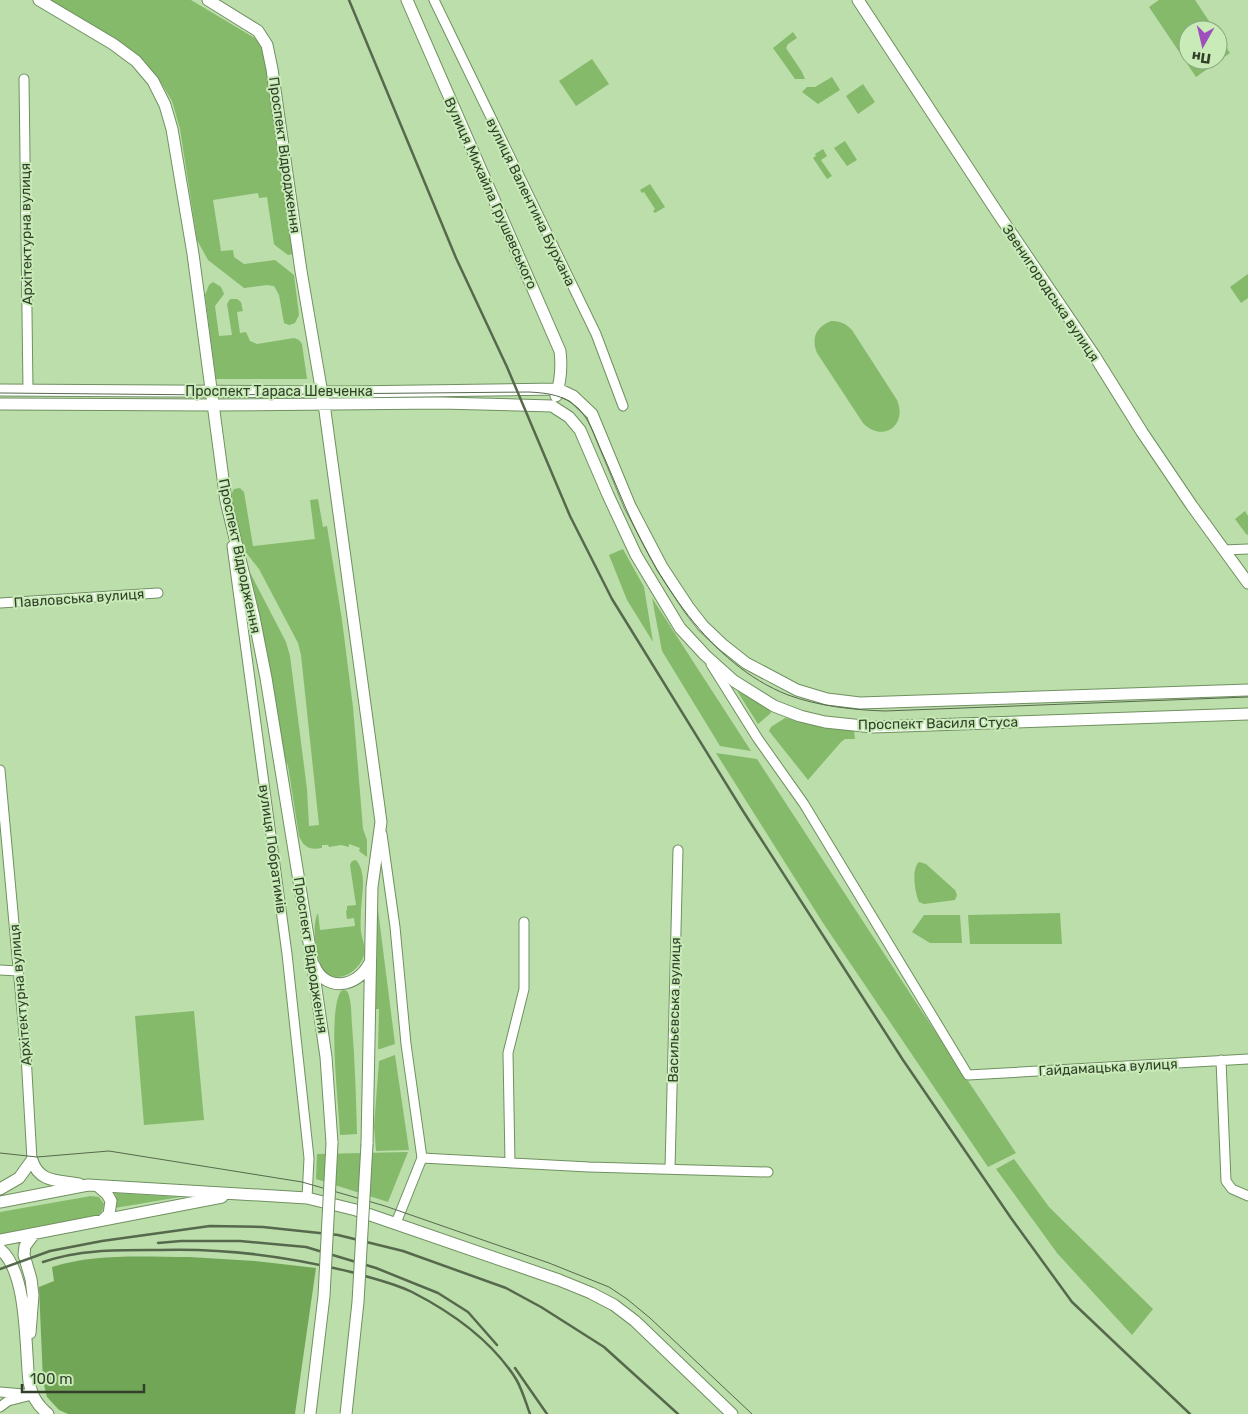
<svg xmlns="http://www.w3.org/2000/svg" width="1248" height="1414" viewBox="0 0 1248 1414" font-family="Rubik,sans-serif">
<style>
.green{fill:#85ba6b}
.forest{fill:#72a657}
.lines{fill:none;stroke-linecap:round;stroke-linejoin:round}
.street-casing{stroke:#709060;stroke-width:11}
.secondary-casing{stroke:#709060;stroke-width:13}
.street{stroke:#fff;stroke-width:9}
.secondary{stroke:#fff;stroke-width:11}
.tram{stroke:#56694c;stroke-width:1}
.rail{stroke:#56694c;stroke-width:2.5}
.secondary-bridge-casing{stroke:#709060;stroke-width:13;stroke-linecap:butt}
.secondary-bridge{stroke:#fff;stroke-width:11}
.labels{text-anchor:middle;stroke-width:4;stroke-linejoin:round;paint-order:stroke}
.street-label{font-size:14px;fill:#32402b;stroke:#c8ebb8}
</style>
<rect width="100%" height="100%" fill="#bbdeab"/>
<path class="green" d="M 49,0 L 191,0 L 258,40 L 263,48 L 293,254 L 288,255 L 276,246 L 274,244 L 267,197 L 259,198 L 258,193 L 213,200 L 221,251 L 233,250 L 234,257 L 244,264 L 275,260 L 294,275 L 299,315 L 295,323 L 289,325 L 284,323 L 279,295 L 274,286 L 267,285 L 244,288 L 208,260 L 197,240 L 180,129 L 172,101 L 157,76 L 137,55 Z
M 1159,0 L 1195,0 L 1215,30 L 1188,30 L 1188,60 L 1218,60 L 1218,34 L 1230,53 L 1196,77 L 1149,7 Z
M 793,32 L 797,38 L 788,44 L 786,48 L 802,72 L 805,79 L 795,79 L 773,48 Z
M 592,59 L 609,84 L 576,106 L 559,81 Z
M 832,77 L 840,90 L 818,104 L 802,92 L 807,87 L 815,87 Z
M 863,84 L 875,102 L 858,114 L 846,96 Z
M 845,141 L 857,160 L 847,166 L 834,148 Z
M 823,149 L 827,156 L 821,160 L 832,176 L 827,179 L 813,158 L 816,156 L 815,154 Z
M 650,184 L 665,207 L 655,213 L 653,211 L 655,209 L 644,192 L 642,193 L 640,190 Z
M 1248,274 L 1248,298 L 1241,303 L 1230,287 Z
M 213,282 L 221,287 L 224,294 L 215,306 L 219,336 L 232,335 L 227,304 L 230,299 L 237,299 L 241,302 L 243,311 L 237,312 L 240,333 L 246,332 L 250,341 L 257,344 L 294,338 L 299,340 L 302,344 L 307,379 L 216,379 L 205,295 L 209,285 Z
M 831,321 C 840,321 845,323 852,330 L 897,400 C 908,426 882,443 863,423 L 817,353 C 811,338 816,327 831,321 Z
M 240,488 L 244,492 L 253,546 L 315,539 L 310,500 L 318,499 L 323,527 L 327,526 L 342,620 L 353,707 L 363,829 L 367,840 L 367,857 L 359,851 L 360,848 L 349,844 L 349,847 L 341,845 L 329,847 L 328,845 L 322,845 L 322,848 C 310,850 304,848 299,836 L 288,766 L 281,750 L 267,650 L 242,557 L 286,642 L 290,656 L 307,789 L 309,826 L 319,825 L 301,655 L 298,643 L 259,569 L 244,550 L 240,532 L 233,513 L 232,493 L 234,489 Z
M 1245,511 L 1248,516 L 1248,535 L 1246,534 L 1235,519 Z
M 623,549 L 644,587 L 653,642 L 627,600 L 609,555 Z
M 652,598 L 751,751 L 720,746 L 662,651 Z
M 737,691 L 769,708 L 771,713 L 758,724 Z
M 785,718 L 850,730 L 854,731 L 855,739 L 845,739 L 841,742 L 808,780 L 769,731 L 771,727 Z
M 716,753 L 757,759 L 917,1004 L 1016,1153 L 988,1167 L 823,923 Z
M 356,860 C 367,873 362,894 361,909 C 361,916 360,924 361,932 C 362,939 366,947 364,955 C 360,970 340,985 325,972 C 316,963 311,924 318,913 L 320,930 L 355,926 L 354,918 L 347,919 L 346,911 L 347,910 L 347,906 L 356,905 L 350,865 L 352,861 Z
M 919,862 L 926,864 L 955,890 L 957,895 L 955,900 L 924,904 L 919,902 C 915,893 911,869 919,862 Z
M 378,910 L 395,1044 L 380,1049 L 378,1049 L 379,1009 L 375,1009 L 376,911 Z
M 1060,913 L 1062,944 L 970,944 L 968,915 Z
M 924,915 L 960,915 L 962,943 L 930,943 L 912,932 Z
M 344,990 L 347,991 C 352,1000 351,1014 352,1025 C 355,1061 356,1097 357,1134 L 340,1135 C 339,1105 327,1013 341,991 Z
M 194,1011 L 204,1120 L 144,1125 L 135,1016 Z
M 395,1055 L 409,1150 L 376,1151 L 374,1126 L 379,1061 Z
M 408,1152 L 388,1202 L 316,1179 L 317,1154 Z
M 1014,1159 L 1049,1207 L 1153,1309 L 1132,1335 L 1057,1253 L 996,1169 Z
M 115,1193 L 180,1197 L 115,1208 L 117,1201 Z
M 91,1196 L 99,1197 L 104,1204 L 102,1212 L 96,1217 L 0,1234 L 0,1212 Z"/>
<path class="forest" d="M 189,1257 L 255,1261 L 316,1268 L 295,1414 L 68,1414 L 59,1410 L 47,1397 L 43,1381 L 39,1287 L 54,1281 L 52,1267 C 95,1253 144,1257 189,1257 Z"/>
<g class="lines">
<g class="street-casing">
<path id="street" d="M 434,0 L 596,334 L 623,406
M 24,79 L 28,390
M 232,546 L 287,954 L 309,1158 L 307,1198
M 1224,550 L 1248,549
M 0,603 L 158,593
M 711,664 L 758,739 L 804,804 L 968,1075 L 1248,1059
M 0,770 L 26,1055 L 32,1160
M 382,834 L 395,927 L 406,1044 L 422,1158 L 396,1223
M 0,970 L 18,971
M 1221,1060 L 1226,1181 L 1232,1189 L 1248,1196
M 422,1158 L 589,1167 L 768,1172
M 510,1163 L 508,1053 L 524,989 L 524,922
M 670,1169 L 678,850
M 0,1392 L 24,1394
M 0,1407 L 8,1401 L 32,1395"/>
</g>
<g class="secondary-casing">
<path id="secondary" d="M 39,0 L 113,44 L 136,61 L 153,81 L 165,105 L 172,129 L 193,254 L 226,501 L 254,617 L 266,678 L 312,961 L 326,1057 L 332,1143
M 208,0 L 258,31 L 267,45 L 272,69 L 301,271 L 325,411 L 381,822 L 372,887 L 367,1144
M 407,0 L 560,351 C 562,367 561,380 556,396
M 858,0 L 997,212 L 1094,355 L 1142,432 L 1192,506 L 1248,583
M 0,390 L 348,392 L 558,389 L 573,396 L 592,414 L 630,506 L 662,567 L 689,608 L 703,626 L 722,644 L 746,663 L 797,690 L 827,699 L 860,703 L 1248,690
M 0,404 L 214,405 L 441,403 L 552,406
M 552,406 L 569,417 L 580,430 L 608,495 L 636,555 L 680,628 L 705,655 L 734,681 L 774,706 L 800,716 L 825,722 L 873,727 L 1248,714
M 314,965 C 325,992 357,988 369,964
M 32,1160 C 39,1183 58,1180 79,1184
M 99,1187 L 107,1194 L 111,1201 L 109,1214 L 103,1220
M 0,1189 L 19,1178 L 32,1160
M 0,1202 L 88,1185 L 307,1198 L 356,1210 L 559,1280 L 591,1293 L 614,1305 L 635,1321 L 732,1414
M 0,1240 L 222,1197
M 0,1249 C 28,1272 25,1347 29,1382 C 32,1396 37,1405 48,1414
M 30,1333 L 33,1295 L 31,1279 L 24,1255 L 25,1246 L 34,1234"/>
</g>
<use href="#street" class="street"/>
<use href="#secondary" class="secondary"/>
<path class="tram" d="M 0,393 L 213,395 L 529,392 C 548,393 564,395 578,408 C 589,419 594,434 600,448 C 608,466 616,485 624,504 C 656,578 709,664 788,695 C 818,706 853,710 885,711 L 1248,697
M 0,1153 L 37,1157 L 109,1151 L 302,1182 L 385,1206 L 549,1263 L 609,1287 L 627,1299 L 650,1318 L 752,1414"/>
<path class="rail" d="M 349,0 L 456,258 L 507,367 L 570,516 L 612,599 L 743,811 L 833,951 L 903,1060 L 1011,1218 L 1072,1302 L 1190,1414
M 158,1243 L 181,1241 L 240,1241 L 306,1247 L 376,1268 L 438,1293 L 468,1312 L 497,1345
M 43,1262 C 80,1249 121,1250 160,1250 C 226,1248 287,1256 351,1272 C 371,1278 394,1283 412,1292 C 451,1312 492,1341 516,1379 C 522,1389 526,1403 530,1414
M 0,1269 L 50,1251 L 102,1241 L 210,1226 L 263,1227 L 338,1235 L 403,1251 L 506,1288 L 541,1307 L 604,1347 L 678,1414
M 515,1368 L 547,1414"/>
<g class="secondary-bridge-casing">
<path id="secondary-bridge" d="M 310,1414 L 324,1296 L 332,1143
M 346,1414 L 358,1302 L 367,1144"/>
</g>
<use href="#secondary-bridge" class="secondary-bridge"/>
</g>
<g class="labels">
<g class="street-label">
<text transform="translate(285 155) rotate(82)" y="5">Проспект Відродження</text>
<text transform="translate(491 193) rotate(66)" y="5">Вулиця Михайла Грушевського</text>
<text transform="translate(531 202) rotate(64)" y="5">вулиця Валентина Бурхана</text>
<text transform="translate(26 234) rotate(-91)" y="5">Архітектурна вулиця</text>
<text transform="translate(1051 293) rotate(56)" y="5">Звенигородська вулиця</text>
<text x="279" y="396">Проспект Тараса Шевченка</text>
<text transform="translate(240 556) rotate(78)" y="5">Проспект Відродження</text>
<text transform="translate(79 598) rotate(-4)" y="5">Павловська вулиця</text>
<text transform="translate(938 723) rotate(-1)" y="5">Проспект Василя Стуса</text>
<text transform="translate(273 849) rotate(82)" y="5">вулиця Побратимів</text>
<text transform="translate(311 955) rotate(81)" y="5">Проспект Відродження</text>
<text transform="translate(20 995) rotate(-95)" y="5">Архітектурна вулиця</text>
<text transform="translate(674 1010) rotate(-89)" y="5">Васильєвська вулиця</text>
<text transform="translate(1108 1067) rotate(-3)" y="5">Гайдамацька вулиця</text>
</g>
</g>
<g transform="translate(1203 45) rotate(188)"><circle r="24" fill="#c8ebb8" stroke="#8ca780"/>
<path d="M0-4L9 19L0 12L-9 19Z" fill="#9f4ebe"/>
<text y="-8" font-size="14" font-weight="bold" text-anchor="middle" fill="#32402b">Пн</text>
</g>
<path d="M22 1384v8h122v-8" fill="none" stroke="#32402b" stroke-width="2.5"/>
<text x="30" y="1384" font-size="15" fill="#32402b" stroke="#c8ebb8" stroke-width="4" paint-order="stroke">100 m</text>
</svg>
